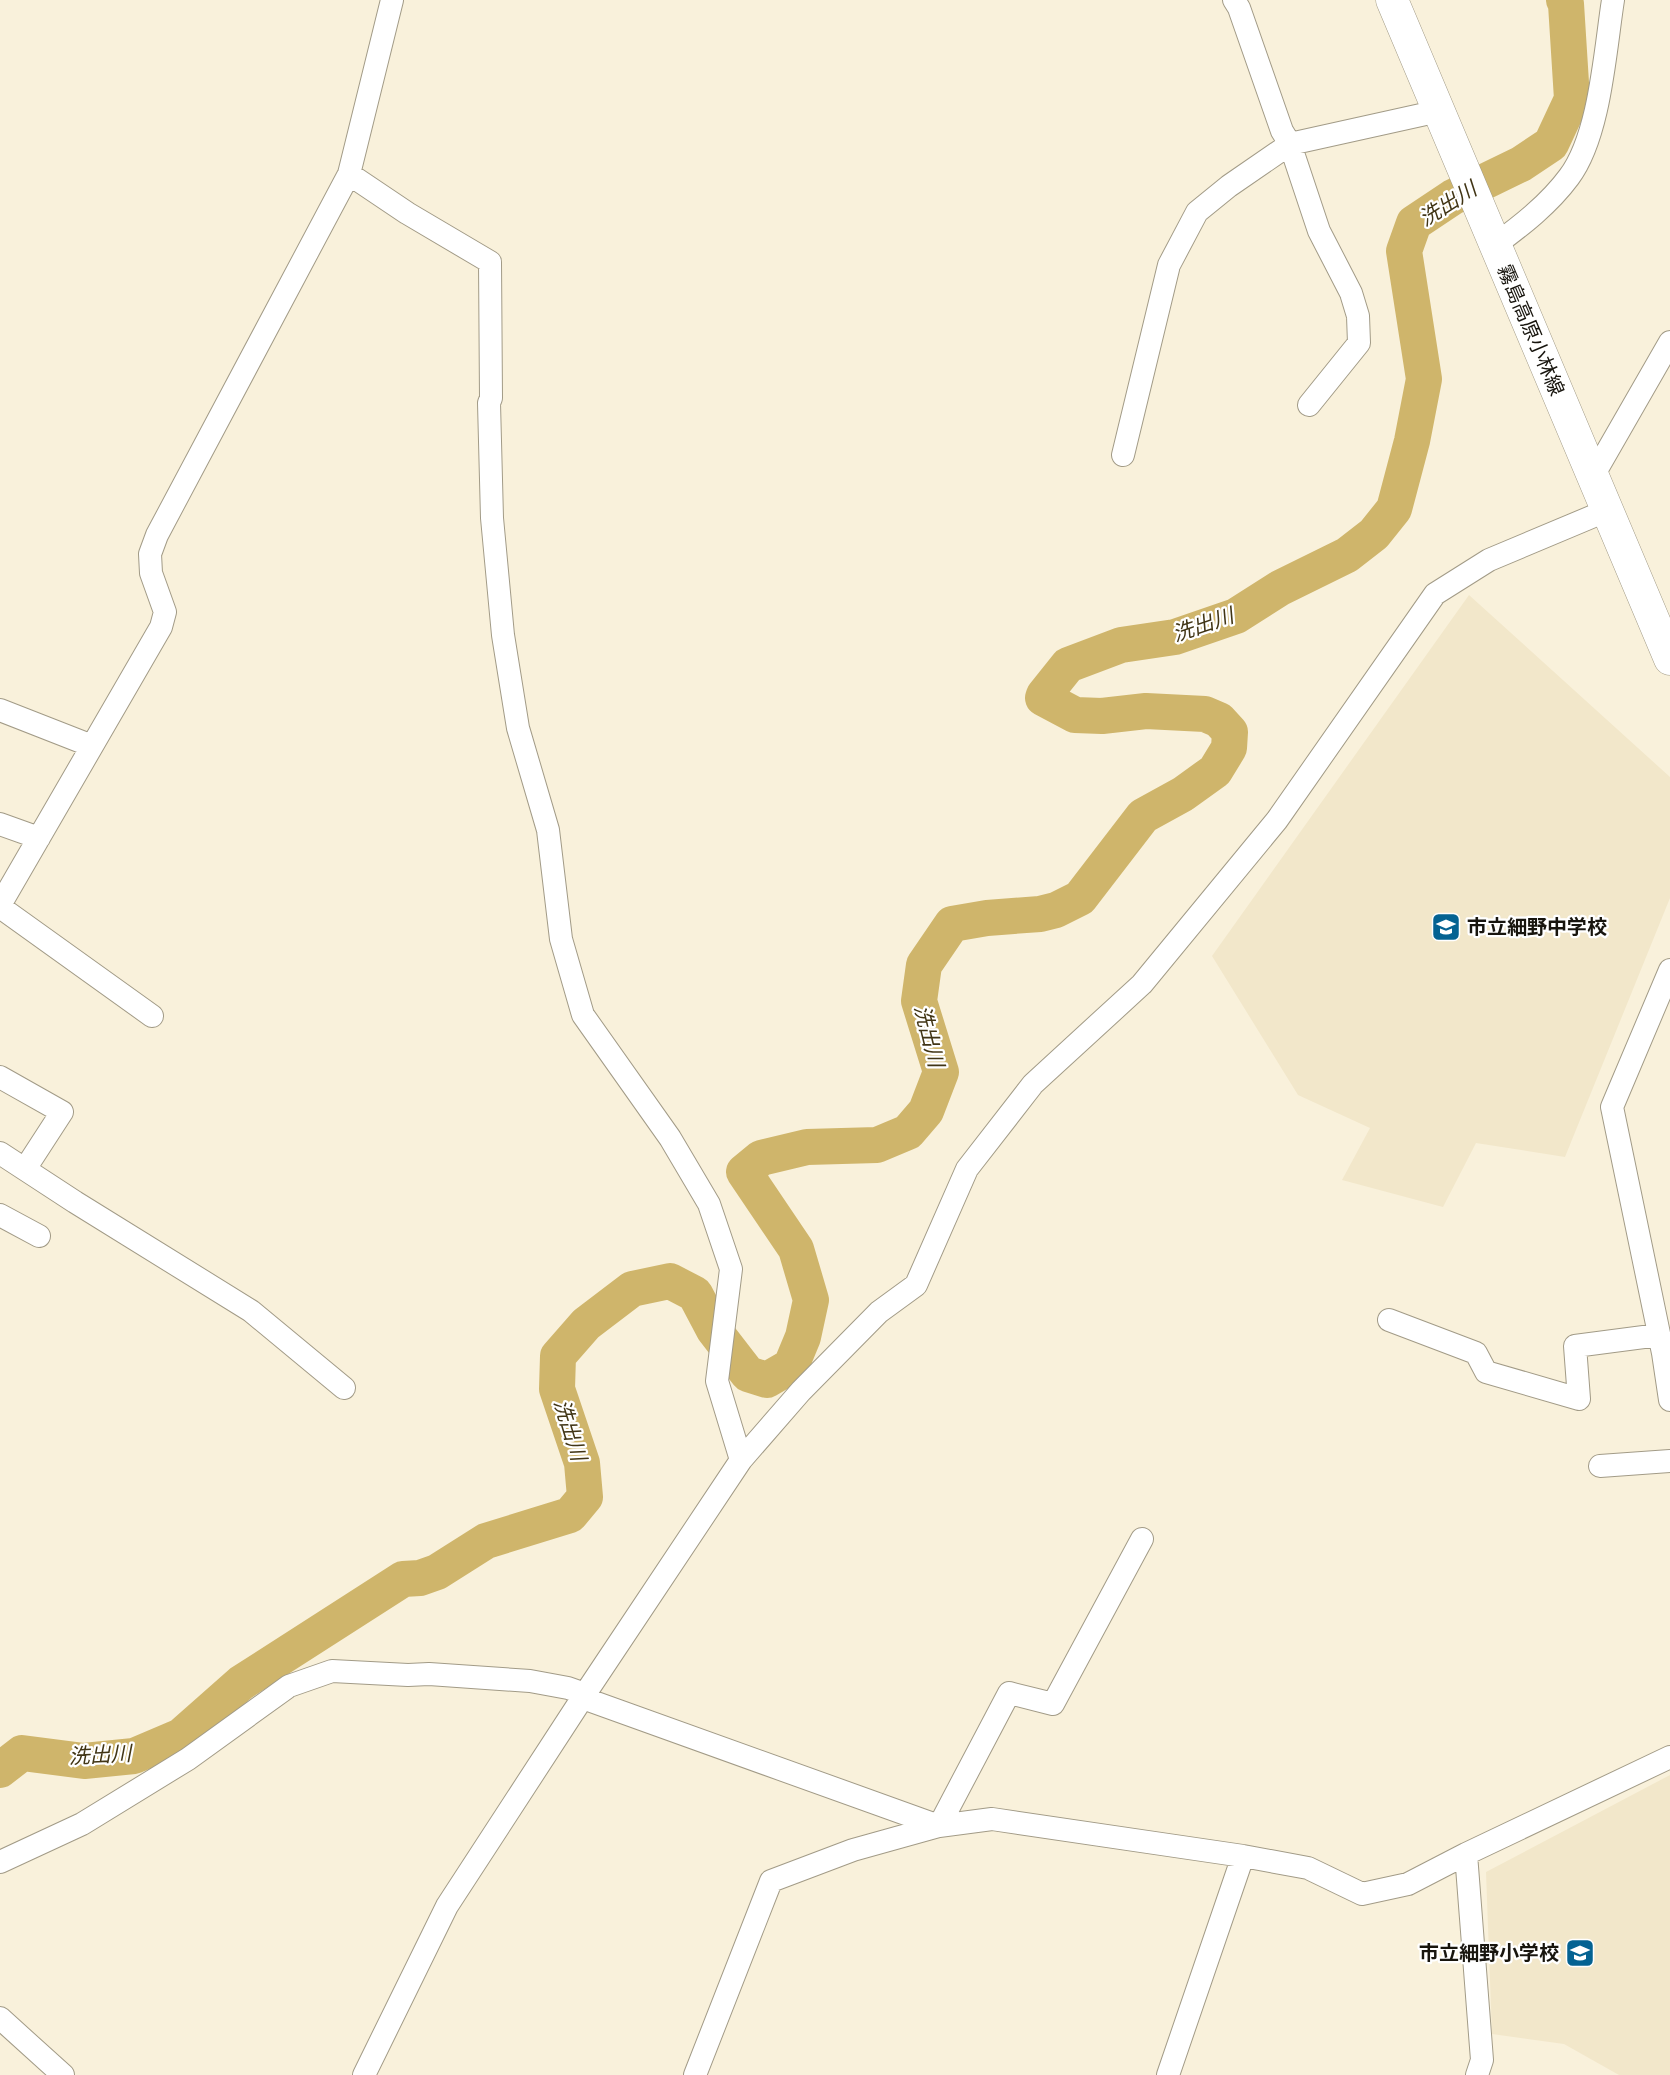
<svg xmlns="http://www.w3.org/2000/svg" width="1670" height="2075" viewBox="0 0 1670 2075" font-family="Quicksand,'Noto Sans JP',sans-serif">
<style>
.built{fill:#f2e7ca}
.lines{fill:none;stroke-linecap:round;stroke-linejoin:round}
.river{stroke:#cfb56b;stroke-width:36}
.street-casing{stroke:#a29b87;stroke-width:24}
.secondary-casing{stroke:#a29b87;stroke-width:33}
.street{stroke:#fff;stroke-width:22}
.secondary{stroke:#fff;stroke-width:32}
.labels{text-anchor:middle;stroke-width:4.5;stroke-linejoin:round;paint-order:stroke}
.street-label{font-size:20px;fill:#18150e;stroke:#fff}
.poi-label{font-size:20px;font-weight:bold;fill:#18150e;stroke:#fff;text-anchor:start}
.water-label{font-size:21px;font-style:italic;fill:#413515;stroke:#fff}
</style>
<rect width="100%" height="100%" fill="#f9f1db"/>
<path class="built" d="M 1469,595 L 1670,777 L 1670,898 L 1565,1157 L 1476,1143 L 1443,1207 L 1342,1180 L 1370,1128 L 1298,1095 L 1212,956 Z
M 1670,1775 L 1670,2075 L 1619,2075 L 1564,2044 L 1492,2034 L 1486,1872 Z"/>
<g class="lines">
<path class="river" d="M 0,1770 L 22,1753 L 84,1761 L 134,1756 L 181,1736 L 241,1683 L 403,1579 L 420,1578 L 437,1572 L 486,1541 L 570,1515 L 585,1497 L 582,1463 L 557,1389 L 558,1356 L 586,1324 L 632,1289 L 670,1281 L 695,1294 L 714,1330 L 748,1374 L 767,1380 L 791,1366 L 803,1337 L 811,1300 L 796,1249 L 744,1172 L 761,1158 L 807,1147 L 877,1145 L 908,1132 L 926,1111 L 941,1072 L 919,1001 L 924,965 L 952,924 L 987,918 L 1040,914 L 1056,910 L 1080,898 L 1143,816 L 1183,794 L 1215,771 L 1229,748 L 1230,732 L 1219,720 L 1205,714 L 1146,711 L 1102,716 L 1075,715 L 1043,698 L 1044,695 L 1068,665 L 1121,645 L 1175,637 L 1236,616 L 1280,588 L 1347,555 L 1374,534 L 1394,509 L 1412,441 L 1424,379 L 1404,251 L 1414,223 L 1453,197 L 1521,164 L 1551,144 L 1572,99 L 1566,4 L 1564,0"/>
<g class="street-casing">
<path id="street" d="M 1234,0 L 1239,8 L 1282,131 L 1290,144 L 1439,111
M 349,174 L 407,213 L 490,262 L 491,398 L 489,403 L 492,518 L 503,635 L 518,728 L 548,830 L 561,939 L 583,1015 L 670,1138 L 709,1204 L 731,1269 L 717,1381 L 741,1460 L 585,1694 L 447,1906 L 364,2075
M 1495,245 C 1522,225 1549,204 1569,177 C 1600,136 1605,51 1613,0
M 1123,455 L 1169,265 L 1197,212 L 1229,186 L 1290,144 L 1319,231 L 1351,293 L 1358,316 L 1359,343 L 1309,405
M 1593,476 L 1670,342
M 0,710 L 92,746
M 0,824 L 39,838
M 0,905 L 161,627 L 165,612 L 151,573 L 150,554 L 157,535 L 349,174 L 392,0
M 0,907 L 152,1016
M 1670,970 L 1612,1107 L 1663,1353 L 1670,1400
M 0,1077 L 62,1112 L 25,1169
M 0,1153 L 75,1202 L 251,1311 L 344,1388
M 0,1215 L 39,1236
M 1389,1320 L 1476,1353 L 1486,1372 L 1579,1399 L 1575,1346 L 1659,1335
M 741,1460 L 801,1391 L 879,1312 L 916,1285 L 967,1169 L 1033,1084 L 1142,984 L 1277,820 L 1435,594 L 1489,560 L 1608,510
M 1600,1466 L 1670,1461
M 939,1826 L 1009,1693 L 1053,1704 L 1142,1539
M 1466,1854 L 1482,2060 L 1477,2075
M 0,1862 L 82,1824 L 188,1759 L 289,1686 L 332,1671 L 408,1675 L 429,1674 L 530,1681 L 568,1688 L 585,1694 L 591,1701 L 939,1826
M 0,2018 L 63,2075
M 695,2075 L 771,1881 L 853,1850 L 939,1826 L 992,1819 L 1243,1856 L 1308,1868 L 1362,1894 L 1408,1884 L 1466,1854 L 1670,1757
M 1168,2075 L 1243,1856"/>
</g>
<g class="secondary-casing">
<path id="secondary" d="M 1392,0 L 1670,659"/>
</g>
<use href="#street" class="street"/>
<use href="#secondary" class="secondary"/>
</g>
<defs>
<g id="school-square" transform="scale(1.5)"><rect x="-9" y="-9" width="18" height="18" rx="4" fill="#046292" stroke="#fff"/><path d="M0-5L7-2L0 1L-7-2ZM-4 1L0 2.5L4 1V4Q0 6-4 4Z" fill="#fff"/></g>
</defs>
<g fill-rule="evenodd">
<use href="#school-square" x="1446" y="927"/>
<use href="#school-square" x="1580" y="1953"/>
</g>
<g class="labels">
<g class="street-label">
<text transform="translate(1531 330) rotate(67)" y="7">霧島高原小林線</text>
</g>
<g class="poi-label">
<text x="1467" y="934">市立細野中学校</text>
<text x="1559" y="1960" text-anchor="end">市立細野小学校</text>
</g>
<g class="water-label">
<text transform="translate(1448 204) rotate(-32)" y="7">洗出川</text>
<text transform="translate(1203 625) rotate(-19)" y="7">洗出川</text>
<text transform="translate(929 1036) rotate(76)" y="7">洗出川</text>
<text transform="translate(570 1430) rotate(73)" y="7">洗出川</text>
<text transform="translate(100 1755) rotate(-3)" y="7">洗出川</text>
</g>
</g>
</svg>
